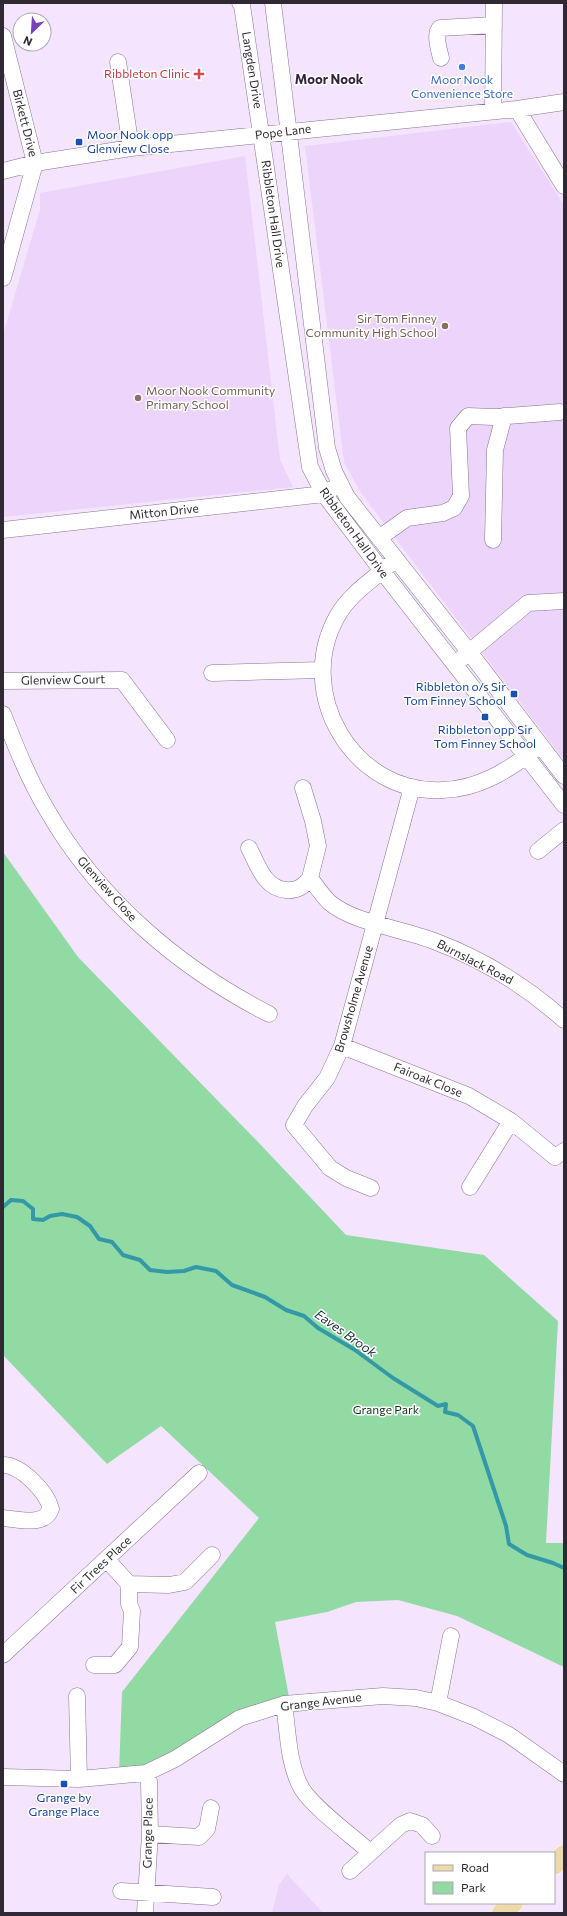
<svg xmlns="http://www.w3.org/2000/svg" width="567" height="1916" viewBox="0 0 567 1916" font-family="Commissioner,sans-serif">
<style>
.built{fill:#ecd4fb}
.green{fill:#92daa4}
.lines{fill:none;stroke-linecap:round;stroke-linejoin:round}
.stream{stroke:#3499a6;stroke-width:4}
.minor-casing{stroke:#867591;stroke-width:17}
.major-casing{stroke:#fff;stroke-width:21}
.minor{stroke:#fff;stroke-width:16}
.major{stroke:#eddaa8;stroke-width:20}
.shop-dot{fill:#3f7fe0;stroke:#fff;stroke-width:1.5}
.health-dot{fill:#e0444e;stroke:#fff;stroke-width:1.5}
.transit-dot{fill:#1a4fb4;stroke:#fff;stroke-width:1.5}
.education-dot{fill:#8d6e63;stroke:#fff;stroke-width:1.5}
.labels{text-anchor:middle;stroke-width:3;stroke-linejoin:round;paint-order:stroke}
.street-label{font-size:12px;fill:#302934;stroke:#fff}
.health-label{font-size:12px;fill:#be3a42;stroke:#fff;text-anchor:end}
.shop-label{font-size:12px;fill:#366cbe;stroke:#fff}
.transit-label{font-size:12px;fill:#164399;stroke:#fff}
.education-label{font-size:12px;fill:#785e54;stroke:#fff;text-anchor:end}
.park-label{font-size:12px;fill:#0f321a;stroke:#fff}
.neighbourhood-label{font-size:13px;font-weight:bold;fill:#33243c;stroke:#fff}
.water-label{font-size:13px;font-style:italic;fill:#1b3336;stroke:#fff}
</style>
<rect width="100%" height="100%" fill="#f4e4fe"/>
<path class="built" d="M 511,122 L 564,205 L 564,760 L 361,493 L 344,462 L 305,146 Z
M 245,156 L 280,460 L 293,487 L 3,517 L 3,335 L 40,209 L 40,193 Z
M 287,1874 L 323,1913 L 272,1913 L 279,1885 Z"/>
<path class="green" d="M 3,852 L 78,957 L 259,1143 L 346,1235 L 484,1255 L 558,1321 L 546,1543 L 564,1543 L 564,1667 L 457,1616 L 398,1600 L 356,1602 L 327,1612 L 275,1622 L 289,1697 L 160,1763 L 119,1773 L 122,1692 L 259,1518 L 161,1426 L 107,1464 L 3,1355 Z"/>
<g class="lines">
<path class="stream" d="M 3,1207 L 11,1200 L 23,1201 L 33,1209 L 33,1219 L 43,1220 L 50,1216 L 62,1214 L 77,1217 L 90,1226 L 99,1239 L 112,1242 L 123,1255 L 140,1260 L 150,1270 L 167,1272 L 184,1271 L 196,1267 L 216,1271 L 232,1285 L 265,1297 L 286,1310 L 304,1316 L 318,1328 L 355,1350 L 393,1378 L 438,1406 L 446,1404 L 445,1412 L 458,1415 L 473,1426 L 506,1526 L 509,1544 L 527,1555 L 553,1563 L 564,1568"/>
<g class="minor-casing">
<path id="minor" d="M 240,3 L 242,5 L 310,467 L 324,494 L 382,571 L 564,805
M 273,3 L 327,448 L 334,471 L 347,497 L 470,653 L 564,776
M 3,36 L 35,163 L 3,278
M 441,58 C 439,50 434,34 440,28 L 494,25
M 118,62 L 131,148
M 517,109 L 564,186
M 493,111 L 494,3
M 3,171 L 35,163 L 131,148 L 517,109 L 564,102
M 3,530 L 324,494 L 332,489
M 379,538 L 407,518 L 443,513 L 454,508 L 461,496 L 458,428 L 468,416 L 494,417 L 560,412
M 493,540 L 495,450 L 504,416
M 389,565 C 371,581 350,594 338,615 C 293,692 353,795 443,790 C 477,789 506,772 533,751
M 461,659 L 528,603 L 564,601
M 212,673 L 322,670
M 3,681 L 122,680 L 167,740
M 3,714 C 16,747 29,780 47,810 C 98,899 179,968 269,1014
M 303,788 L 313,821 L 318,846 L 310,878
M 249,848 C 258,865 264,888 286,890 C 297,891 303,887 310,878 C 316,886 322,895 329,902 C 353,923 404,929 434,941 C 482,959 526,986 564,1020
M 538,851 L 564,830
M 342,1046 L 469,1096 L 511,1121 L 470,1187
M 511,1121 L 555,1157 L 564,1151
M 371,1188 L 346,1178 L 330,1168 L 294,1125 L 305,1106 L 327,1078 L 342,1046 L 412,787
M 3,1465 C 21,1465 47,1492 51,1509 C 44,1527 18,1519 3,1518
M 129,1584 L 169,1585 L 185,1582 L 212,1555
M 3,1655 L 199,1473
M 94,1665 L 115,1665 L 130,1647 L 132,1611 L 129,1604 L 129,1584 L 107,1560
M 77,1696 L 79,1779
M 438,1703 L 451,1636
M 284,1704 C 288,1731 288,1765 302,1789 C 314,1808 352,1836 370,1852
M 3,1777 L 79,1779 L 146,1773 L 175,1759 L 240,1718 L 284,1704 L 383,1696 L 416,1698 L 438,1703 L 474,1717 L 509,1735 L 564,1774
M 150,1834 L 199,1837 L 207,1829 L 211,1808
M 350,1871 L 401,1825 L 410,1821 L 422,1825 L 432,1836
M 121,1891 L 213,1897
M 145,1913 L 150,1834 L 149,1781 L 146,1773"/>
</g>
<g class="major-casing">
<path id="major" d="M 554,1865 L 564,1855
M 502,1913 L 513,1903"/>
</g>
<use href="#minor" class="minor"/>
<use href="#major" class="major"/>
</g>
<circle class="shop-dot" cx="462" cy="67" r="4"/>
<path class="health-dot" d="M197 68h4v4h4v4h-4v4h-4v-4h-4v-4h4z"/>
<g class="transit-dot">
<rect x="75" y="138" width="8" height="8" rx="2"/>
<rect x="510" y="690" width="8" height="8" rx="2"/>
<rect x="481" y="713" width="8" height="8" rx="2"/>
<rect x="60" y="1780" width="8" height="8" rx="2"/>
</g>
<g class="education-dot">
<circle cx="445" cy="326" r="4"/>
<circle cx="138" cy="398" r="4"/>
</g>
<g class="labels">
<g class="street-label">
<text transform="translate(252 70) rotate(81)" y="4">Langden Drive</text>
<text transform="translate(25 123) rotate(76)" y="4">Birkett Drive</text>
<text transform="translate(283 132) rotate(-7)" y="4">Pope Lane</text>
<text transform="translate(273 214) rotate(82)" y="4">Ribbleton Hall Drive</text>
<text transform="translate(164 512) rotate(-6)" y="4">Mitton Drive</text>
<text transform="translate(354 533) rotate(54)" y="4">Ribbleton Hall Drive</text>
<text transform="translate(63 680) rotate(-1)" y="4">Glenview Court</text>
<text transform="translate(107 889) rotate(48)" y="4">Glenview Close</text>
<text transform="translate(475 962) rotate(27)" y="4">Burnslack Road</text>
<text transform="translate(354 999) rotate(-74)" y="4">Browsholme Avenue</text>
<text transform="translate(428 1080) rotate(22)" y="4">Fairoak Close</text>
<text transform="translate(101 1565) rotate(-43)" y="4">Fir Trees Place</text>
<text transform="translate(321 1702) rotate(-7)" y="4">Grange Avenue</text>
<text transform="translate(148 1833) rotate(-89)" y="4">Grange Place</text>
</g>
<g class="health-label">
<text x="190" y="78">Ribbleton Clinic</text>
</g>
<g class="shop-label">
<text x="462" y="84">Moor Nook<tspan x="462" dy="14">Convenience Store</tspan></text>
</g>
<g class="transit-label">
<text x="87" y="139" text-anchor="start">Moor Nook opp<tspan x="87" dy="14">Glenview Close</tspan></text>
<text x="506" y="691" text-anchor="end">Ribbleton o/s Sir<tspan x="506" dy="14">Tom Finney School</tspan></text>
<text x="485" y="734">Ribbleton opp Sir<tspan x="485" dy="14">Tom Finney School</tspan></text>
<text x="64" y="1802">Grange by<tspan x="64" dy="14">Grange Place</tspan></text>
</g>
<g class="education-label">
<text x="437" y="323">Sir Tom Finney<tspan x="437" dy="14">Community High School</tspan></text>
<text x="146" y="395" text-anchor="start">Moor Nook Community<tspan x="146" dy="14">Primary School</tspan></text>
</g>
<g class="park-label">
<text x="386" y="1414">Grange Park</text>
</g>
<g class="neighbourhood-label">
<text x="329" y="84">Moor Nook</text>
</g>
<g class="water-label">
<text transform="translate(346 1333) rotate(35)" y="5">Eaves Brook</text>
</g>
</g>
<rect width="567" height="1916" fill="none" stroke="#302934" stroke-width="8"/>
<rect x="425" y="1852" width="130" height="52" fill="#ffffff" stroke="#aca9ae"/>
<rect x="433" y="1865" width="20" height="6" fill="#eddaa8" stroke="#aca9ae"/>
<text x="461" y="1872" font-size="12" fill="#302934">Road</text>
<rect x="433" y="1882" width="20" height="12" fill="#92daa4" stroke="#aca9ae"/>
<text x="461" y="1892" font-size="12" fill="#302934">Park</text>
<g transform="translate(32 32) rotate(205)"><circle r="19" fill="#ffffff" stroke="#aca9ae"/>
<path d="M0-3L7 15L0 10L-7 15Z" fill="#7544bb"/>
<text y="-6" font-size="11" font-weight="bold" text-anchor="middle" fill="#302934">N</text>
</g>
</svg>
